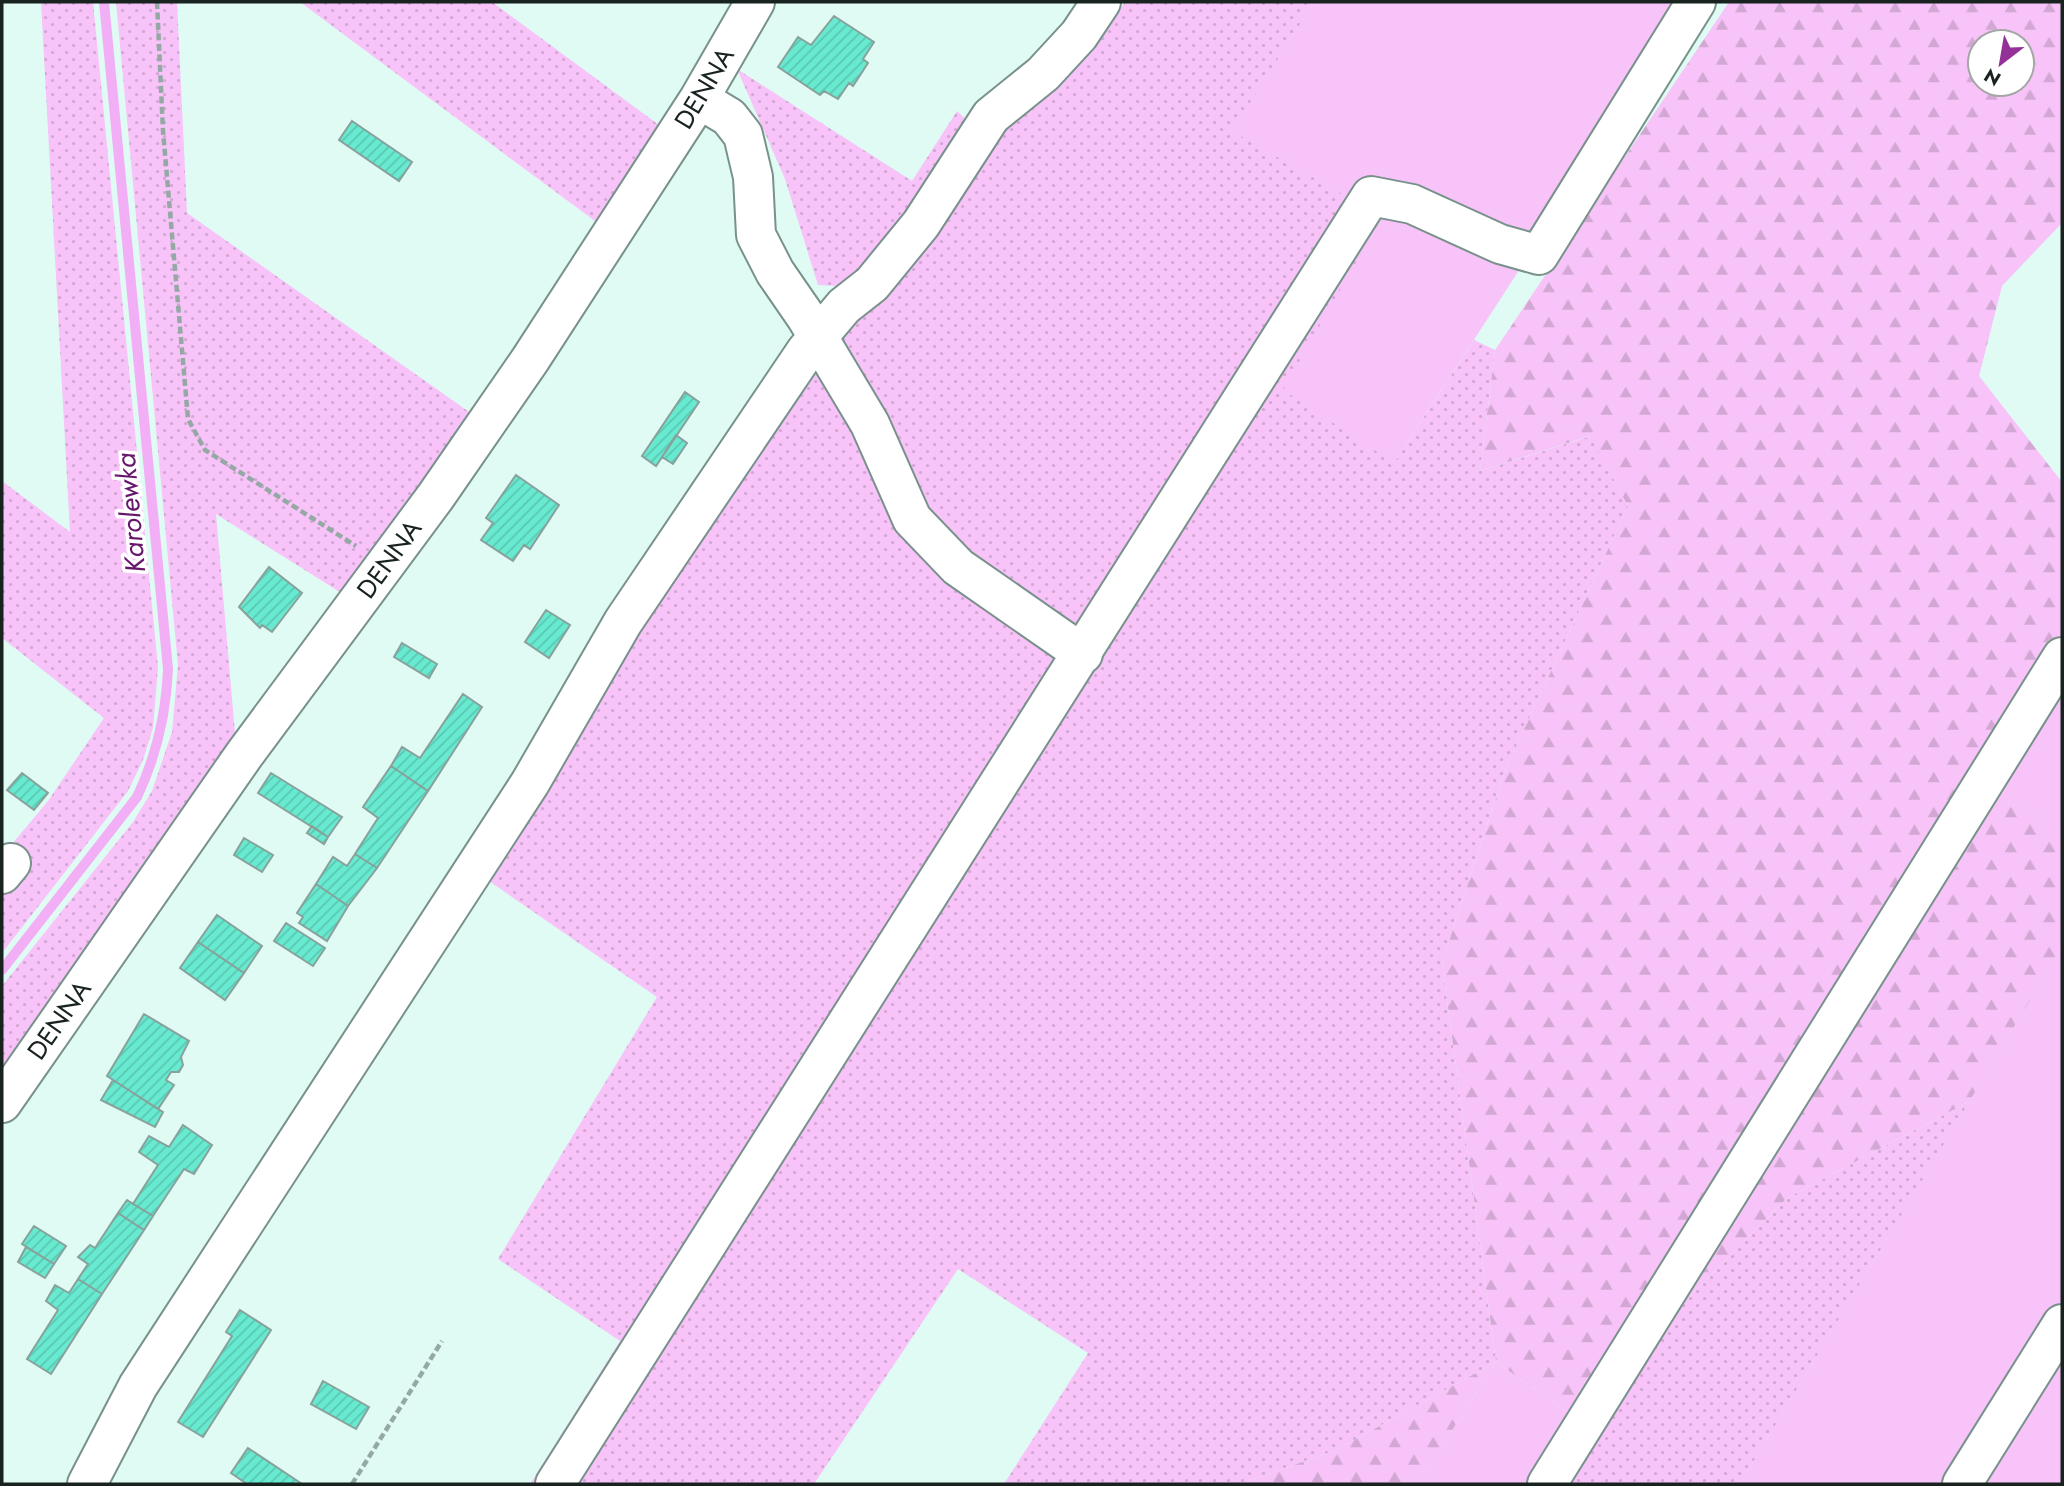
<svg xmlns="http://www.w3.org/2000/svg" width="2064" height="1486" viewBox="0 0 2064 1486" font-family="Jost,sans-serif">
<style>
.grass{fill:url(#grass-dots)}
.forest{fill:url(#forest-firs);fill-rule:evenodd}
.green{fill:#f7c3f8}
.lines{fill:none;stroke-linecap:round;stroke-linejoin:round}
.stream{stroke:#f3aff5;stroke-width:10}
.building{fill:url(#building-hatch);stroke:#88a19b;stroke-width:2}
.minor-casing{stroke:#78918b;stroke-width:42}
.path{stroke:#94a9a4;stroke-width:4.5;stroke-dasharray:7 3.5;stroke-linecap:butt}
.minor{stroke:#fff;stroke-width:38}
.labels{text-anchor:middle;stroke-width:7;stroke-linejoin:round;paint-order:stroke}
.street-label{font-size:26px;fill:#18221f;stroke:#fff}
.water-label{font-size:28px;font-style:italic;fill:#67176b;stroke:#fff}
</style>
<defs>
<pattern id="grass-dots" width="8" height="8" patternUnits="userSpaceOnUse" patternTransform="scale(1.75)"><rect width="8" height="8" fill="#f7c3f8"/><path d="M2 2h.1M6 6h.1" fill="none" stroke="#d3a7d4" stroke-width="1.8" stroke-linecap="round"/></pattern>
<pattern id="forest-firs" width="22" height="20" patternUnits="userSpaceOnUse" patternTransform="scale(1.75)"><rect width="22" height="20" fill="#f7c3f8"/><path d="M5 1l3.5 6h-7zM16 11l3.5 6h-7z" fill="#d3a7d4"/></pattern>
<pattern id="building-hatch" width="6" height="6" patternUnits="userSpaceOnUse" patternTransform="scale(1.75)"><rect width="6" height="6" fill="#68ead0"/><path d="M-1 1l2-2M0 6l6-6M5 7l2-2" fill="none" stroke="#59c8b2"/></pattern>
</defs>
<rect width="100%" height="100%" fill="#dffbf4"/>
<path class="grass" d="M 41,2 L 93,2 L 158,667 L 153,728 L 143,760 L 128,791 L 2,953 L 2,856 L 48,801 L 104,718 L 2,638 L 2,481 L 70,532 Z
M 116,2 L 177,2 L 187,213 L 472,414 L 343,594 L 216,514 L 236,745 L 2,1080 L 2,986 L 133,822 L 152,791 L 172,732 L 178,665 Z
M 300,2 L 492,2 L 659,125 L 599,224 Z
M 1125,2 L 1314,2 L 1233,131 L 1383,217 L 1394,463 L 1474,340 L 1495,350 L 1480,471 L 1591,436 L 1628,506 L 1505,770 L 1442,963 L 1496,1362 L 1334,1451 L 1239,1484 L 1004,1484 L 1088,1353 L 958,1269 L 814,1484 L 530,1484 L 620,1341 L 498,1259 L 657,997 L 460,861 L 781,363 L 846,333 L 838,286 L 818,285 L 785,179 L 737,69 L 912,181 L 957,111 L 986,138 L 1058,75 L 1092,52 Z
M 1970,1101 L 1740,1484 L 1528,1484 L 1572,1415 L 1787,1198 Z"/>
<path class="forest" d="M 1729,2 L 2062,2 L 2062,223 L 2002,286 L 1979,376 L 2062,482 L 2062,644 L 1992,788 L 2062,832 L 2062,947 L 1970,1101 L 1787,1198 L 1572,1415 L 1496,1362 L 1418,1484 L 1239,1484 L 1334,1451 L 1496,1362 L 1442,963 L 1505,770 L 1628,506 L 1590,436 L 1480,471 L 1495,350 ZM 1980,42 L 2022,42 L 2022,84 L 1980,84 Z"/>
<path class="green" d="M 1314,2 L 1693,2 L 1394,463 L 1283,390 L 1382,217 L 1232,131 Z
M 2062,675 L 2062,832 L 1992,789 Z
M 2062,947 L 2062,1484 L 1740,1484 Z
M 1496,1362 L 1572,1415 L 1528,1484 L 1418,1484 Z"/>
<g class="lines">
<path class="stream" d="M 2,970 L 137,797 C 157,755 166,715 168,669 L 104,2"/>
</g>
<path class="building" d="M 834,16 L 874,42 L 863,59 L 868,63 L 853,86 L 849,83 L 838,99 L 824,91 L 820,95 L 778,67 L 798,37 L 811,45 Z
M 352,121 L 412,162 L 399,181 L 339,140 Z
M 685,392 L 699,402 L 656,466 L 642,456 Z
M 676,435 L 687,443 L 673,464 L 662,457 Z
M 516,475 L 559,505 L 530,549 L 524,545 L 513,561 L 481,540 L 493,523 L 486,518 Z
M 269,567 L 302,593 L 272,632 L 262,625 L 260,628 L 239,607 Z
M 546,610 L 570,625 L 549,658 L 525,642 Z
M 402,643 L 437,664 L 429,678 L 394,657 Z
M 463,694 L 482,707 L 428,791 L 391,766 L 402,747 L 420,758 Z
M 391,766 L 428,791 L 377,868 L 355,854 L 378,818 L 363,807 Z
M 22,773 L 48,793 L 34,810 L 7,790 Z
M 271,773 L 342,817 L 328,837 L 258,793 Z
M 312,826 L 328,837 L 324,844 L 307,833 Z
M 244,838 L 273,855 L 262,872 L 234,855 Z
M 355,854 L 377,868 L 348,906 L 316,884 L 333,857 L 347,866 Z
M 316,884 L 348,906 L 327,941 L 299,923 L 303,917 L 297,913 Z
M 217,915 L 262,946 L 244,973 L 198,942 Z
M 286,923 L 325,948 L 313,966 L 274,941 Z
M 198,942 L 244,973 L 225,1000 L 180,968 Z
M 144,1014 L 189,1041 L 181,1057 L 183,1065 L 179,1072 L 171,1072 L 166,1080 L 174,1085 L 158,1109 L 107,1076 Z
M 113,1080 L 163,1112 L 155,1127 L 101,1100 Z
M 183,1125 L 212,1145 L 194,1174 L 184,1169 L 153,1216 L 133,1204 L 158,1165 L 139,1152 L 149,1136 L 169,1147 Z
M 127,1200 L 153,1216 L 144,1230 L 118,1213 Z
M 118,1213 L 144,1230 L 102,1294 L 78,1279 L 88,1264 L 78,1257 L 90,1245 L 95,1248 Z
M 34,1226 L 66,1246 L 54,1264 L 22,1244 Z
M 26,1247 L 54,1264 L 45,1278 L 18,1262 Z
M 78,1279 L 102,1294 L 51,1374 L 27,1359 L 58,1310 L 46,1301 L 55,1285 L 69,1293 Z
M 240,1310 L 271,1330 L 203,1437 L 178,1422 L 232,1336 L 226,1332 Z
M 323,1381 L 369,1407 L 356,1429 L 311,1404 Z
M 248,1448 L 302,1484 L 247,1484 L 231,1473 Z"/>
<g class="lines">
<g class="minor-casing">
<path id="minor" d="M 699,99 L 729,117 L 743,135 L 753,177 L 756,235 L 775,272 L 806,317 L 870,424 L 912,519 L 958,567 L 1083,654
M 2,874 L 11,863
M 2,1103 L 244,755 L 436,496 L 530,360 L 699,99 L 755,2
M 87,1484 L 138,1386 L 530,783 L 623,622 L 806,351 L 844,306 L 872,284 L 921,224 L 991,116 L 1043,74 L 1079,35 L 1101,2
M 555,1484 L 1371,196 L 1412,204 L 1500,244 L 1539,255 L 1696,2
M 1547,1484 L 2062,657
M 1962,1484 L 2062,1324"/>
</g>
<path class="path" d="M 157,2 L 163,131 L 188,419 L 205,450 L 356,546
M 352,1484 L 442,1341"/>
<use href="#minor" class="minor"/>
</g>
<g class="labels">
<g class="street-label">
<text transform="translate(704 88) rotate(-59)" y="9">DENNA</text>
<text transform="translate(389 559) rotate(-54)" y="9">DENNA</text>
<text transform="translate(59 1020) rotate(-55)" y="9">DENNA</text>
</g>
<g class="water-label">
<text transform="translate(130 513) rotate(-95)" y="10">Karolewka</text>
</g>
</g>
<rect width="2064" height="1486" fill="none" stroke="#18221f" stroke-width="7"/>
<g transform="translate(2001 63) rotate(211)"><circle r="33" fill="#ffffff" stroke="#a3a7a5" stroke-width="2"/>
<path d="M0-5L12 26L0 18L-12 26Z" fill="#933198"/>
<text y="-10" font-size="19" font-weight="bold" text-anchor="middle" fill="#18221f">N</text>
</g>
</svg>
